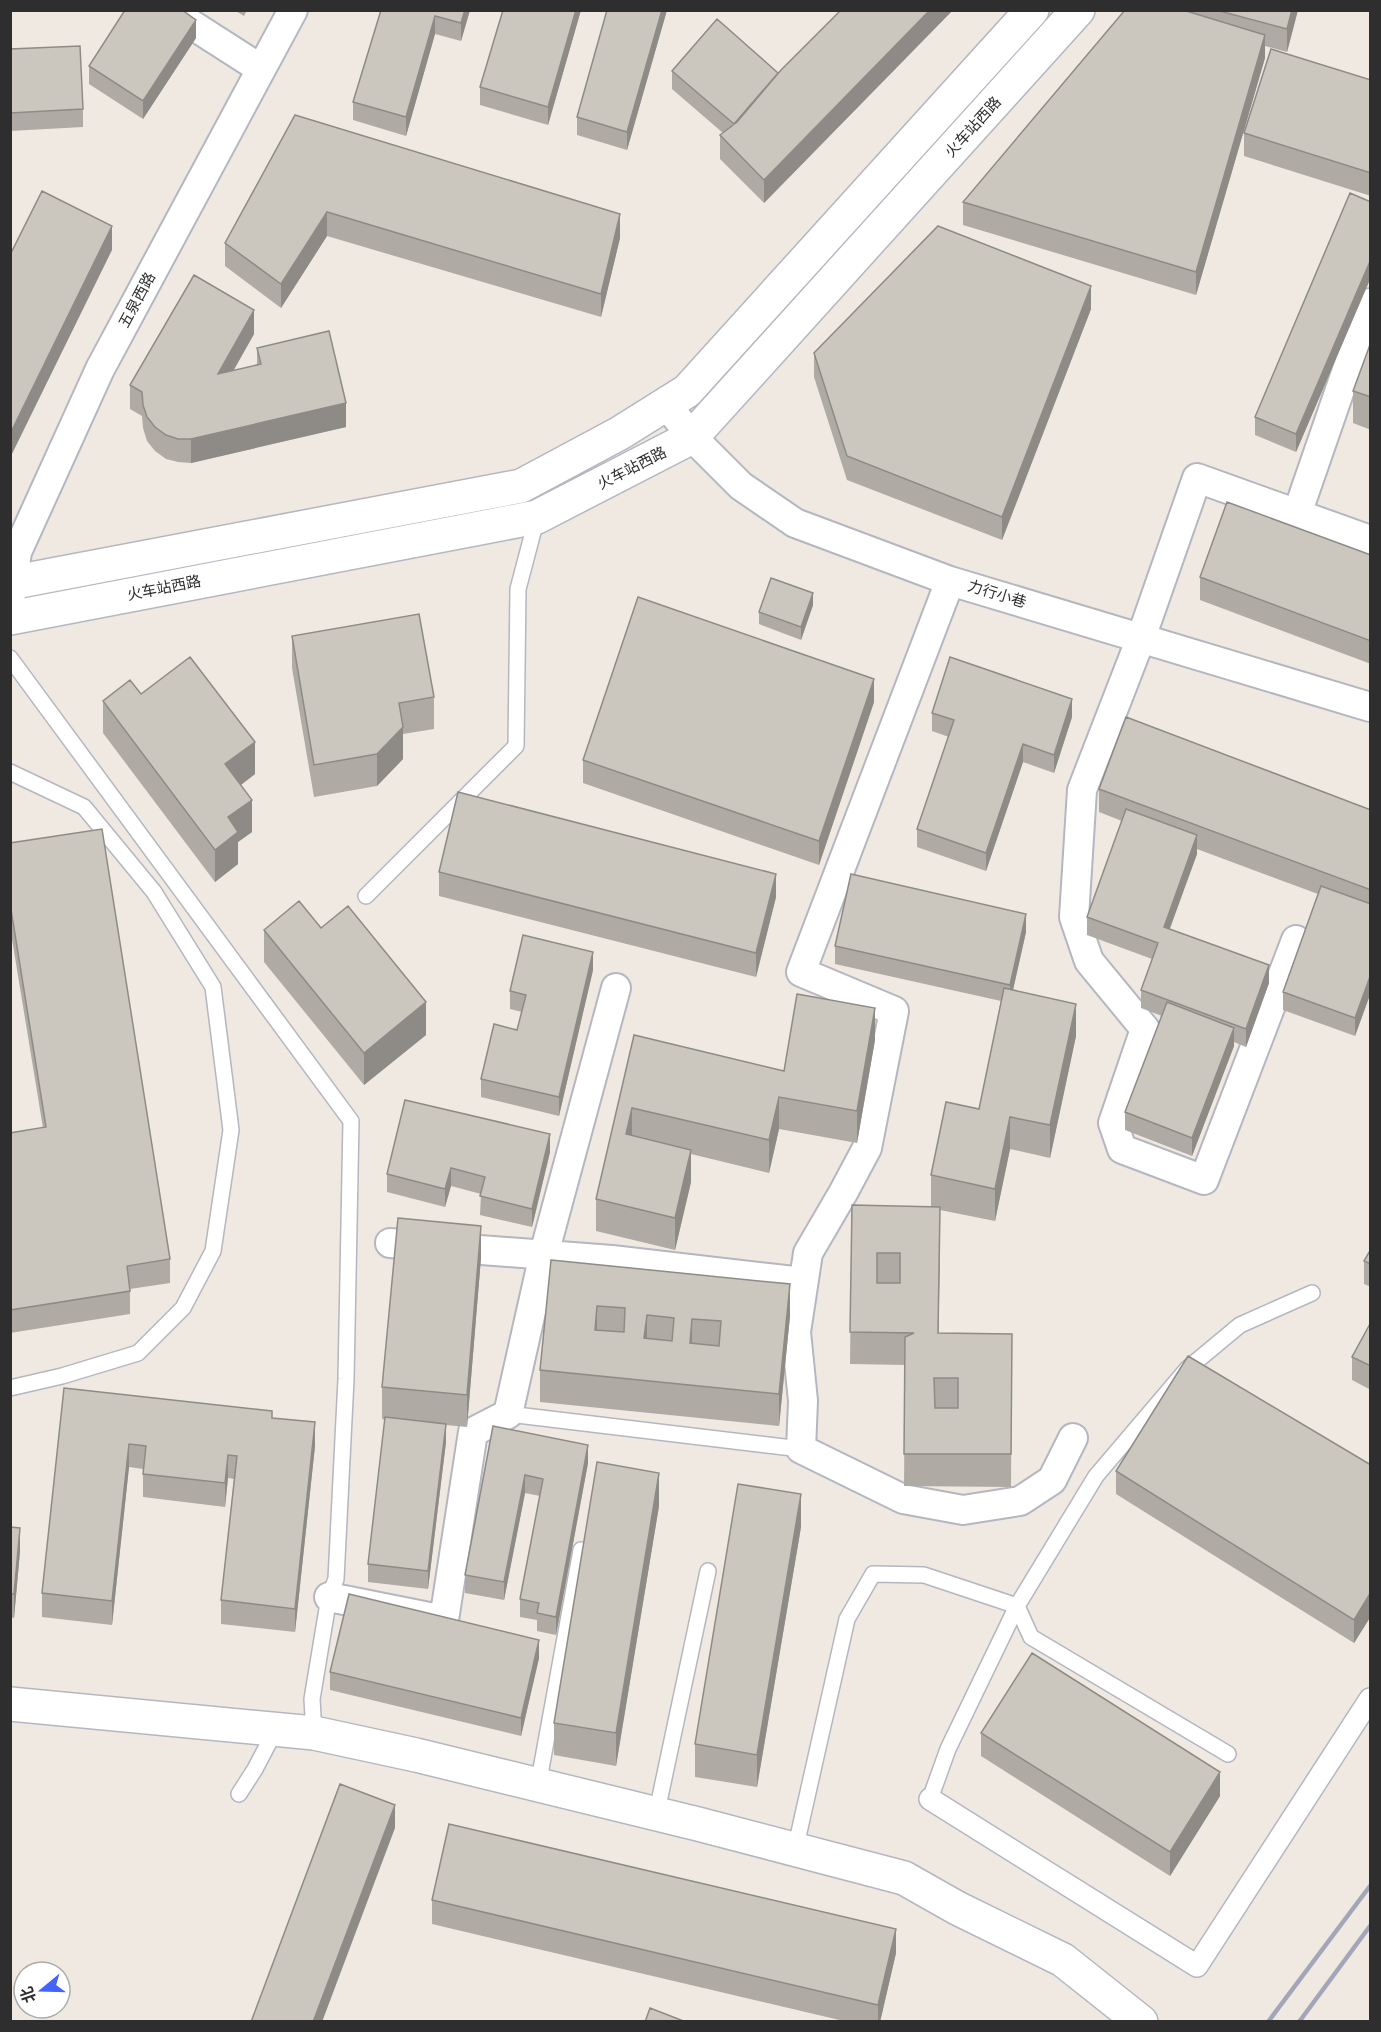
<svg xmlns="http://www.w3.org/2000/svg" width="1381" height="2032" viewBox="0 0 1381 2032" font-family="Arial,'Noto Sans SC',sans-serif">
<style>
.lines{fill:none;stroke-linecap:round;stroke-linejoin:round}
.service-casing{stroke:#b4b7c1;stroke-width:18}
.pedestrian-casing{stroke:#b4b7c1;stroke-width:24}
.minor-casing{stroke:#b4b7c1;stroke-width:32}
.tertiary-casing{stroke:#b4b7c1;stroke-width:36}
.secondary-casing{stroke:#b4b7c1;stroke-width:36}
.service{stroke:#fff;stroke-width:15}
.pedestrian{stroke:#fff;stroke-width:21}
.minor{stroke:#fff;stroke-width:28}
.tertiary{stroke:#fff;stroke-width:33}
.secondary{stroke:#fff;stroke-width:33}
.rail{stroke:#a3a6b8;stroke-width:4.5}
.wall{fill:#afaba4}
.shaded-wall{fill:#8e8b86}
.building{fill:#cbc7bf;stroke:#8e8b86;stroke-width:1.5;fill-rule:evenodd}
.labels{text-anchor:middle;stroke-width:4.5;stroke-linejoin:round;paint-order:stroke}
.street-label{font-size:15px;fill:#2e2e2e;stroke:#fff}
</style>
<rect width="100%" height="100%" fill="#efe9e1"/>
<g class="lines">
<g class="service-casing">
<path id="service" d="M 10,658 L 351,1121 L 346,1379 L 336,1579 L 329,1597 L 312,1699 L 314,1733
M 10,772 L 84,807 L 154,892 L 213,987 L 231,1130 L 213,1251 L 183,1308 L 138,1353 L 62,1376 L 10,1388
M 366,896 L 516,746 L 518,589 L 537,517
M 508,1414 L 801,1449
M 541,1769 L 581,1550
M 239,1794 L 255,1769 L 276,1729
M 660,1797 L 708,1571
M 930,1799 L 948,1749 L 1017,1606 L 1096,1476 L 1187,1369 L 1240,1325 L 1312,1293
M 795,1850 L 847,1619 L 873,1574 L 924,1575 L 1017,1606 L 1031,1637 L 1228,1754"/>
</g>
<g class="pedestrian-casing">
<path id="pedestrian" d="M 930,1799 L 1197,1966 L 1370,1699"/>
</g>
<g class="minor-casing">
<path id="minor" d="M 169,10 L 261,69
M 666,404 L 692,437 L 741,486 L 795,523 L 950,581 L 1370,707
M 1297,514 L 1370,303
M 950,581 L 801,972 L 894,1011 L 867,1148 L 843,1193 L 808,1253 L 796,1332 L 803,1401 L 801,1449 L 903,1499 L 963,1510 L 1020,1501 L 1052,1480 L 1073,1438
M 10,601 L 17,552 L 100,369 L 293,10
M 1296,940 L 1204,1180 L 1122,1149 L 1113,1123 L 1145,1029 L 1089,961 L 1074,917 L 1082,790 L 1141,638 L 1197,478 L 1370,540
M 390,1243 L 612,1260 L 803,1282
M 329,1597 L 444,1620 L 473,1432 L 508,1414 L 544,1254 L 616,988"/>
</g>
<g class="tertiary-casing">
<path id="tertiary" d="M 10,1704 L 314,1733 L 416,1755 L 698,1824 L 904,1878 L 957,1908 L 1063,1960 L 1141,2022"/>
</g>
<g class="secondary-casing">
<path id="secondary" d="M 10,583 L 521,486 L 620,433 L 687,391 L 1032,10
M 10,618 L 537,517 L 692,437 L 1078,10"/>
</g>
<use href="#service" class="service"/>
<use href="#pedestrian" class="pedestrian"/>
<use href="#minor" class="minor"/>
<use href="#tertiary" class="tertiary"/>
<use href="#secondary" class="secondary"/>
<path class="rail" d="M 1268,2022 L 1370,1886
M 1299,2022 L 1370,1926"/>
</g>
<path class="wall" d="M 234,10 L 247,10 L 244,16 Z
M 381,10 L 470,10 L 461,41 L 435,34 L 406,136 L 353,120 L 353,102 Z
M 503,10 L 581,10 L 548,125 L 480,105 L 480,87 Z
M 667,10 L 627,150 L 577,135 L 577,117 Z
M 841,10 L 953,10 L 764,203 L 720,159 L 720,135 L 723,133 L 672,89 L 672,71 L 778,73 Z
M 1125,10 L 1298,10 L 1287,52 L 1265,46 L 1265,58 L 1196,295 L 963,225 L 963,202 Z
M 196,38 L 143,119 L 89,84 L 89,66 Z
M 10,49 L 83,109 L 83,127 L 10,131 Z
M 1371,80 L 1371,196 L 1244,156 L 1244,133 Z
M 295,115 L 620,238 L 601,317 L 327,236 L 281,308 L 225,266 L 225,243 Z
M 1371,202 L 1371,277 L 1296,452 L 1255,435 L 1255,417 Z
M 1091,309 L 1002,540 L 847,480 L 814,377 L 814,353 Z
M 254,334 L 233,371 L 257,365 L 257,348 L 346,427 L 191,463 L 178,462 L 166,459 L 155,451 L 147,441 L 143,428 L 142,416 L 130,409 L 130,385 Z
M 1371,342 L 1371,430 L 1353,423 L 1353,391 Z
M 1371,555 L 1371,664 L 1200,600 L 1200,577 Z
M 813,605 L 801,640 L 759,624 L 759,612 Z
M 292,636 L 434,697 L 434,729 L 403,734 L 403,759 L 377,786 L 314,797 L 292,668 Z
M 141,694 L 255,774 L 241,785 L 252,832 L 238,842 L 238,864 L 215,882 L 103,733 L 103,701 Z
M 874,702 L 819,865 L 583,783 L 583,760 Z
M 932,713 L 1072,717 L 1054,773 L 1023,762 L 986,871 L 917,847 L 917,829 L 949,737 L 932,731 Z
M 1099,789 L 1371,810 L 1371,992 L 1355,1036 L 1283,1010 L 1283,992 L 1318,894 L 1197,849 L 1197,854 L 1169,929 L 1269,983 L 1246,1047 L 1234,1042 L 1234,1046 L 1192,1156 L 1125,1130 L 1125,1112 L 1162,1016 L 1141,1008 L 1141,990 L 1152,959 L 1087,935 L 1087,917 L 1122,821 L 1099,812 Z
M 10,843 L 170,1259 L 170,1283 L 130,1289 L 130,1314 L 10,1333 L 10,1133 L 43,1128 L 10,927 Z
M 439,872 L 776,897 L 756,977 L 439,896 Z
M 321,928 L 426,1035 L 364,1085 L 264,962 L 264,930 Z
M 1026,932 L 1013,990 L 1076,1036 L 1050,1158 L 1010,1149 L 995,1221 L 940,1210 L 938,1333 L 1012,1334 L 1011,1487 L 904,1486 L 905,1365 L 850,1364 L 852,1205 L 931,1207 L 931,1175 L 979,1109 L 1001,1001 L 835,964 L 835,946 Z
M 593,970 L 559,1116 L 481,1097 L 481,1079 L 517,1030 L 522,1012 L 510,1009 L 510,991 Z
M 634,1035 L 784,1071 L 875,1040 L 857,1143 L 779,1129 L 769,1173 L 691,1154 L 691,1182 L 675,1250 L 596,1231 L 596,1199 Z
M 550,1152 L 532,1227 L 480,1215 L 481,1194 L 451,1186 L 445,1207 L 387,1192 L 387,1174 Z
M 1371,1249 L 1371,1287 L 1364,1284 L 1364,1261 Z
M 481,1258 L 467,1427 L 446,1425 L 446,1442 L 428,1589 L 368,1582 L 368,1564 L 385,1420 L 382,1419 L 382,1387 Z
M 551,1260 L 790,1316 L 779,1426 L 540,1402 L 540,1370 Z
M 1371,1322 L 1371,1390 L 1352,1380 L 1352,1357 Z
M 64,1388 L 272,1418 L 315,1446 L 295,1632 L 221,1624 L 221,1600 L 234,1479 L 228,1478 L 225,1507 L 143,1497 L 143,1469 L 129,1467 L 112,1625 L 42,1617 L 42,1593 Z
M 493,1426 L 588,1463 L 556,1635 L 537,1631 L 537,1620 L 520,1617 L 520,1599 L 540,1496 L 525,1493 L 504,1600 L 465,1593 L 465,1575 Z
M 1371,1465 L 1371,1616 L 1354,1643 L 1116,1494 L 1116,1471 Z
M 659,1506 L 616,1766 L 554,1755 L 554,1723 Z
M 10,1527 L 20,1551 L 14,1618 L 10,1617 Z
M 801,1527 L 757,1787 L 695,1777 L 695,1744 Z
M 539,1658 L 521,1736 L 330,1690 L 330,1672 Z
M 981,1733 L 1220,1796 L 1170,1876 L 981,1756 Z
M 432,1900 L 896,1953 L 880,2022 L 848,2022 L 432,1924 Z"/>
<path class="shaded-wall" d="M 465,10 L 470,10 L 461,41 L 461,23 Z
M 576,10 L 581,10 L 548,125 L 548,107 Z
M 662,10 L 667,10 L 627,150 L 627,132 Z
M 930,10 L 953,10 L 764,203 L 764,180 Z
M 1292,10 L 1298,10 L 1287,52 L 1287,29 Z
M 435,16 L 435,34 L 406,136 L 406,117 Z
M 196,20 L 196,38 L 143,119 L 143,101 Z
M 1265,35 L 1265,58 L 1196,295 L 1196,272 Z
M 327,212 L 327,236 L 281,308 L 281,284 Z
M 620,214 L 620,238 L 601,317 L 601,294 Z
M 112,226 L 112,250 L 10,458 L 10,434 Z
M 1371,259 L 1371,277 L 1296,452 L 1296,434 Z
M 1091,286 L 1091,309 L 1002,540 L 1002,517 Z
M 254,310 L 254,334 L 218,398 L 218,374 Z
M 346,403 L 346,427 L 191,463 L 191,439 Z
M 813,593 L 813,605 L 801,640 L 801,627 Z
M 874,679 L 874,702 L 819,865 L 819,841 Z
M 1072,699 L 1072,717 L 1054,773 L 1054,755 Z
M 403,727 L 403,759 L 377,786 L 377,754 Z
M 255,742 L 255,774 L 225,797 L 225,764 Z
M 1023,744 L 1023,762 L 986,871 L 986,853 Z
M 252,800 L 252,832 L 238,842 L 238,864 L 215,882 L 215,850 L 228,817 Z
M 1197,835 L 1197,854 L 1164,945 L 1164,927 Z
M 776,874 L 776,897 L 756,977 L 756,953 Z
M 1026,914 L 1026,932 L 1010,1003 L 1010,985 Z
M 593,952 L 593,970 L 559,1116 L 559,1097 Z
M 1269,965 L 1269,983 L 1246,1047 L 1246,1029 Z
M 1371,974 L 1371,992 L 1355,1036 L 1355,1018 Z
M 426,1002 L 426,1035 L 364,1085 L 364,1053 Z
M 1076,1004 L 1076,1036 L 1050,1158 L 1050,1125 Z
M 875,1008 L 875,1040 L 857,1143 L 857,1111 Z
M 1234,1028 L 1234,1046 L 1192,1156 L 1192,1138 Z
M 779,1097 L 779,1129 L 769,1173 L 769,1140 Z
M 632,1108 L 632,1140 L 626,1134 Z
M 1010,1117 L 1010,1149 L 995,1221 L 995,1189 Z
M 550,1134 L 550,1152 L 532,1227 L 532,1209 Z
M 691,1150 L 691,1182 L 675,1250 L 675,1218 Z
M 451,1168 L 451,1186 L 445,1207 L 445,1189 Z
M 940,1207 L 940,1240 L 938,1366 L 938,1333 Z
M 481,1226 L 481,1258 L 467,1427 L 467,1395 Z
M 790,1284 L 790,1316 L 779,1426 L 779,1394 Z
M 597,1306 L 597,1338 L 595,1330 Z
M 647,1315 L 647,1347 L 644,1338 Z
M 692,1319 L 692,1351 L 690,1343 Z
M 315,1422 L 315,1446 L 295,1632 L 295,1609 Z
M 446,1424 L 446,1442 L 428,1589 L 428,1571 Z
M 129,1444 L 129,1467 L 112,1625 L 112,1601 Z
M 588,1445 L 588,1463 L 556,1635 L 556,1617 Z
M 228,1455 L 228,1478 L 225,1507 L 225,1483 Z
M 659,1473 L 659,1506 L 616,1766 L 616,1733 Z
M 525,1475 L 525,1493 L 504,1600 L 504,1582 Z
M 801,1494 L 801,1527 L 757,1787 L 757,1755 Z
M 20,1528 L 20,1551 L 14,1618 L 14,1594 Z
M 1371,1592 L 1371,1616 L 1354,1643 L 1354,1620 Z
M 539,1640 L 539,1658 L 521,1736 L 521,1718 Z
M 1220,1772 L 1220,1796 L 1170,1876 L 1170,1852 Z
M 395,1805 L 395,1828 L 322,2022 L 313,2022 Z
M 896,1929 L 896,1953 L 880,2022 L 878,2022 L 878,2005 Z"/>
<path class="building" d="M 125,10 L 182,10 L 196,20 L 143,101 L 89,66 Z
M 381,10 L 465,10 L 461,23 L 435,16 L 406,117 L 353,102 Z
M 503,10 L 576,10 L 548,107 L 480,87 Z
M 607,10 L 662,10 L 627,132 L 577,117 Z
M 841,10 L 930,10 L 764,180 L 720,135 L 737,122 L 781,70 Z
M 1125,10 L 1183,10 L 1265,35 L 1196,272 L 963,202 Z
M 1216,10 L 1292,10 L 1287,29 Z
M 717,19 L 778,73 L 734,124 L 672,71 Z
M 80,46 L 83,109 L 10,113 L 10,49 Z
M 1271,49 L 1371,80 L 1371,173 L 1244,133 Z
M 295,115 L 620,214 L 601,294 L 327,212 L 281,284 L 225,243 Z
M 42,191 L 112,226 L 10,434 L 10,255 Z
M 1350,193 L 1371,202 L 1371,259 L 1296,434 L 1255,417 Z
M 938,226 L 1091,286 L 1002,517 L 847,456 L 814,353 Z
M 194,275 L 254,310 L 218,374 L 261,364 L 257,348 L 329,331 L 346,403 L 191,439 L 178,439 L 166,435 L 155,427 L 147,417 L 143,405 L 142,392 L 130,385 Z
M 1371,342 L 1371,397 L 1353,391 Z
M 1227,502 L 1371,555 L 1371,641 L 1200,577 Z
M 771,578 L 813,593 L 801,627 L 759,612 Z
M 638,597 L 874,679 L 819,841 L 583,760 Z
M 419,614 L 434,697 L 399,703 L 403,727 L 377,754 L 314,765 L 292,636 Z
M 190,657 L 255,742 L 225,764 L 252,800 L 228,817 L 238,832 L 215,850 L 103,701 L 130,680 L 141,694 Z
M 950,657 L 1072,699 L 1054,755 L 1023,744 L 986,853 L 917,829 L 954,720 L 932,713 Z
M 1126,717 L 1371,810 L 1371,890 L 1099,789 Z
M 458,792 L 776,874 L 756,953 L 439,872 Z
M 1126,809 L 1197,835 L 1164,927 L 1269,965 L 1246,1029 L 1141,990 L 1158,943 L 1087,917 Z
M 102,829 L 170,1259 L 127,1266 L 130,1291 L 10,1310 L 10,1133 L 46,1127 L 10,903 L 10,843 Z
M 851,874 L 1026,914 L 1010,985 L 835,946 Z
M 1321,886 L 1371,904 L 1371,974 L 1355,1018 L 1283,992 Z
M 299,901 L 321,928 L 348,906 L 426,1002 L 364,1053 L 264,930 Z
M 523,935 L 593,952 L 559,1097 L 481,1079 L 494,1024 L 517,1030 L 526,995 L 510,991 Z
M 1004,988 L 1076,1004 L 1050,1125 L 1010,1117 L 995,1189 L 931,1175 L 946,1102 L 979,1109 Z
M 797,994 L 875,1008 L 857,1111 L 779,1097 L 769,1140 L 632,1108 L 626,1134 L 691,1150 L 675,1218 L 596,1199 L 634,1035 L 784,1071 Z
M 1167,1002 L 1234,1028 L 1192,1138 L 1125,1112 Z
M 405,1100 L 550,1134 L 532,1209 L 480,1196 L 485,1177 L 451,1168 L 445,1189 L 387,1174 Z
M 852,1205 L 940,1207 L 938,1333 L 1012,1334 L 1011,1454 L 904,1454 L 905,1337 L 914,1333 L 850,1332 ZM 877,1253 L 900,1253 L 900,1283 L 877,1283 ZM 934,1378 L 958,1378 L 958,1408 L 935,1408 Z
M 398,1218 L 481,1226 L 467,1395 L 382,1387 Z
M 1371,1249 L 1371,1264 L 1364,1261 Z
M 551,1260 L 790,1284 L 779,1394 L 540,1370 ZM 597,1306 L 625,1308 L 624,1332 L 595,1330 ZM 647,1315 L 674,1318 L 672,1341 L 644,1338 ZM 692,1319 L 721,1321 L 719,1346 L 690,1343 Z
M 1371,1322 L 1371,1366 L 1352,1357 Z
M 1188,1356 L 1371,1465 L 1371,1592 L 1354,1620 L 1116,1471 Z
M 64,1388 L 272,1411 L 272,1418 L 315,1422 L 295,1609 L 221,1600 L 237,1456 L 228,1455 L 225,1483 L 143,1474 L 146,1446 L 129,1444 L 112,1601 L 42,1593 Z
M 385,1417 L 446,1424 L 428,1571 L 368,1564 Z
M 493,1426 L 588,1445 L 556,1617 L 537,1613 L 539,1603 L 520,1599 L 543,1479 L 525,1475 L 504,1582 L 465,1575 Z
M 597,1462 L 659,1473 L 616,1733 L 554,1723 Z
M 738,1484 L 801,1494 L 757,1755 L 695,1744 Z
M 10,1527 L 20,1528 L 14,1594 L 10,1594 Z
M 349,1594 L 539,1640 L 521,1718 L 330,1672 Z
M 1032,1653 L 1220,1772 L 1170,1852 L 981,1733 Z
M 340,1784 L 395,1805 L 313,2022 L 251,2022 Z
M 449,1824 L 896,1929 L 878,2005 L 432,1900 Z
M 650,2008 L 686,2022 L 645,2022 Z"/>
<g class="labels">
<g class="street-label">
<text transform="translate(973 127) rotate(-48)" y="5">火车站西路</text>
<text transform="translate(137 300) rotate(-62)" y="5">五泉西路</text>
<text transform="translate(632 468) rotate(-27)" y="5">火车站西路</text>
<text transform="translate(164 588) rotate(-11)" y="5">火车站西路</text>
<text transform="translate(997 594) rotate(17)" y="5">力行小巷</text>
</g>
</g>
<rect width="1381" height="2032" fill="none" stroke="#2e2e2e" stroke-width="24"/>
<g transform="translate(42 1990) rotate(251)"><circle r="28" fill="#ffffff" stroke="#ababab" stroke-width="1.5"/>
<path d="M0-4.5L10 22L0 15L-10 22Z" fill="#4264fb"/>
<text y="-9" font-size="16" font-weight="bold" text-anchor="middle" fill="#2e2e2e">北</text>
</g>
</svg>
